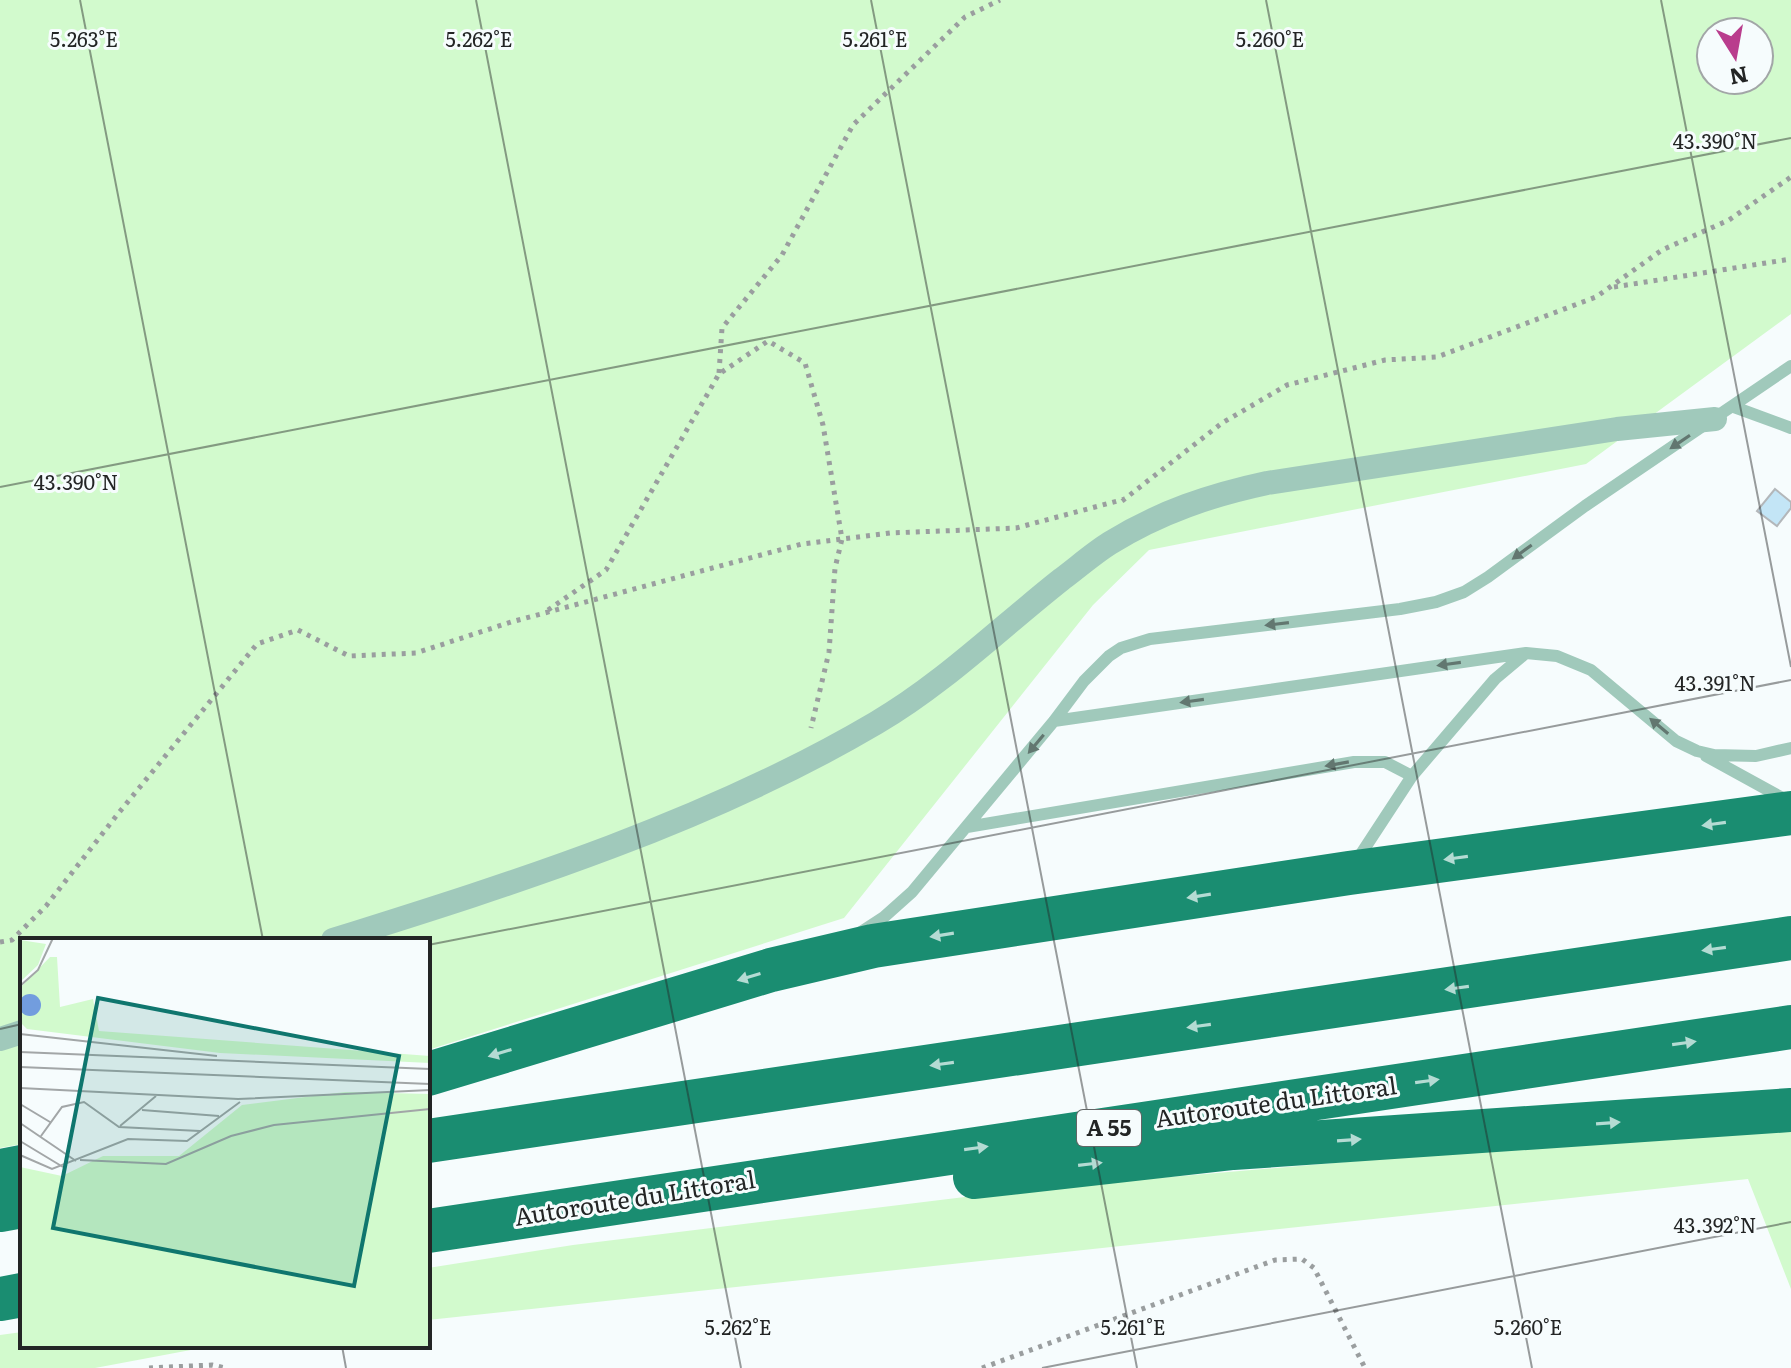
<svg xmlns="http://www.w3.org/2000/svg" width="1791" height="1368" viewBox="0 0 1791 1368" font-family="Literata,serif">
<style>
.green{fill:#d2facd;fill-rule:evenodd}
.building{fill:#c3e5f6;stroke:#b3b7ba;stroke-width:2}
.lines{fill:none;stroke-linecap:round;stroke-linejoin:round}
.path{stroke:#9a9e9f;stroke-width:5;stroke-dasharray:4 6;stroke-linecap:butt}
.service{stroke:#a0c9bb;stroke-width:12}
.minor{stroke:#a0c9bb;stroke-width:24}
.motorway{stroke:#1a8d71;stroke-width:44}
.oneway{fill:#627770}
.oneway2{fill:#b4dbd3}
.ticks{fill:none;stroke:#232525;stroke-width:2;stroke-opacity:0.45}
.labels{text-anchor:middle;stroke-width:6;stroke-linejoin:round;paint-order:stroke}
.shield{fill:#f6fcfd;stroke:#626666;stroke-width:2}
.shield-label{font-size:22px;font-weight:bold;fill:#232525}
.street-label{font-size:24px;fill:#232525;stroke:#f6fcfd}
.inset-road{fill:none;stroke:#a2a6a7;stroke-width:2}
.view{fill:#0f766e;fill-opacity:0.15;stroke:#0f766e;stroke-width:4}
.inset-edge{fill:none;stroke:#232525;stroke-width:4}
.ticks-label{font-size:20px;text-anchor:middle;fill:#232525;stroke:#f6fcfd;stroke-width:6;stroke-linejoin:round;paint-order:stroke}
</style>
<rect width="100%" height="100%" fill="#f6fcfd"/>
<path class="green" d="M 0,0 L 1791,0 L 1791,314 L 1586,464 L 1149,550 L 1093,605 L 844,918 L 428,1050 L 428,940 L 22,940 L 22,1144 L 0,1148 ZM 1711,32 L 1759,32 L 1759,80 L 1711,80 Z
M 1791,1127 L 1791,1289 L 1748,1179 L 428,1320 L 428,1268 L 573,1245 L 1030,1189 L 1520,1147 Z
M 22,1332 L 22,1346 L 212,1346 L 95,1368 L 0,1368 L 0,1335 Z"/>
<path class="building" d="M 1775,489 L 1791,502 L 1791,508 L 1777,526 L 1757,511 Z"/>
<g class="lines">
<path class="path" d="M 1614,287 L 1791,259
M 719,373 L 722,328 L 782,255 L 853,125 L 965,17 L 1000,0
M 1122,501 L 1222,423 L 1287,385 L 1385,360 L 1437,357 L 1596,297 L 1662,250 L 1729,220 L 1791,177
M 548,610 L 606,570 L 719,374 L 768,341 L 805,363 L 823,425 L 842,539 L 835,568 L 829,652 L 811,728
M 0,942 L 12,940 L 46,906 L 117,815 L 257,644 L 298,630 L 349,656 L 416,653 L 511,622 L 802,544 L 890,533 L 1016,528 L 1125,499
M 149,1368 L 212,1365 L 225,1368
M 982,1368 L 1275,1260 L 1302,1259 L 1314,1268 L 1365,1368"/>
<path class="service" d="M 1734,407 L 1791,428
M 1054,721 L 1526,653 L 1557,656 L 1591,670 L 1676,741 L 1697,751 L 1714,755 L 1756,756 L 1791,748
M 1706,756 L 1788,801
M 967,827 L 1354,762 L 1385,762 L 1412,776
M 1357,860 L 1412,776 L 1495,679 L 1526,653
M 861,932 L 884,917 L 912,892 L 1054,721 L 1084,681 L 1109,656 L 1121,648 L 1150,639 L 1400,609 L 1436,602 L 1464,592 L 1488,577 L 1585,506 L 1791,366"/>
<path class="minor" d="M 333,940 C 518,882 708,822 876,723 C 943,684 1001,627 1062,579 C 1078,567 1094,553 1110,543 C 1160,512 1211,495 1267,483 L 1617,429 L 1715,419
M 0,1039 L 22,1032"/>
<path class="motorway" d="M 428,1074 L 771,970 L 873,946 L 1349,873 L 1791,813
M 428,1141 L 1791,938
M 0,1171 L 22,1167
M 975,1177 L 1233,1148 L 1791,1110
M 0,1210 L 22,1206
M 428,1231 L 1791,1027
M 0,1299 L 22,1295"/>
</g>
<defs><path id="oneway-solid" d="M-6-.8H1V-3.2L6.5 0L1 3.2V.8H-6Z" transform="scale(2)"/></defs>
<g class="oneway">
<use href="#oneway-solid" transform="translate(1680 442) rotate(146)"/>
<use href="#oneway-solid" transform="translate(1522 552) rotate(144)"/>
<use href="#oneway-solid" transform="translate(1277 624) rotate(173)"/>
<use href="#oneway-solid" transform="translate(1449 664) rotate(172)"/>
<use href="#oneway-solid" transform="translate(1192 701) rotate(172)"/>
<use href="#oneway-solid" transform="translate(1659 726) rotate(-140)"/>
<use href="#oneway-solid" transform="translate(1036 744) rotate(130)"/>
<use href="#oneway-solid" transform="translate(1337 764) rotate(170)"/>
</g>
<g class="oneway2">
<use href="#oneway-solid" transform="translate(1714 824) rotate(172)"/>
<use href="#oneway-solid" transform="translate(1456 858) rotate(172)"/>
<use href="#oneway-solid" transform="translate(1199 896) rotate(171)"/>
<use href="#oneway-solid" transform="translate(942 935) rotate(171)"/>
<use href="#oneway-solid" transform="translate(1714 949) rotate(172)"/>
<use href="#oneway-solid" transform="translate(749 977) rotate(163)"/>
<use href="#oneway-solid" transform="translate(1457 988) rotate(172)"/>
<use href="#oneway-solid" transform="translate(1199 1026) rotate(172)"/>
<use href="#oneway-solid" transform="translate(1684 1043) rotate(-8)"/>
<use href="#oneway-solid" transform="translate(500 1053) rotate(163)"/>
<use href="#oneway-solid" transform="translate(942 1064) rotate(172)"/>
<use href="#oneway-solid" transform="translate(1427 1081) rotate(-8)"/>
<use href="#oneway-solid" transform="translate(1608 1123) rotate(-4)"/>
<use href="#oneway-solid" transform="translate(1349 1140) rotate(-4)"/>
<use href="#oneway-solid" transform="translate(976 1148) rotate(-8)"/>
<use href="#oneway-solid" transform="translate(1090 1164) rotate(-7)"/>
</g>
<path class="ticks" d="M 80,0 L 263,940M 476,0 L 741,1368M 871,0 L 1137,1368M 1266,0 L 1532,1368M 1661,0 L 1791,667M 0,487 L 1791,138M 428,945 L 1791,680M 0,1029 L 22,1024M 342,1346 L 346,1368M 1042,1368 L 1791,1222"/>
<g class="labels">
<rect class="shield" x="1077" y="1110" width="64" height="36" rx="6"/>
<g class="shield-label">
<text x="1109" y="1136">A 55</text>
</g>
<g class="street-label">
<text transform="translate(1276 1103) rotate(-8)" y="8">Autoroute du Littoral</text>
<text transform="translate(635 1199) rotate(-9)" y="8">Autoroute du Littoral</text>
</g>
</g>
<g transform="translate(20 938)">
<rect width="410" height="410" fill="#f6fcfd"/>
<path d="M 0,2 L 26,6 L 18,27 L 0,44 ZM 30,19 L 37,19 L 40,69 L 73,61 L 79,93 L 410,118 L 410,125 L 200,115 L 7,91 L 0,84 L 0,50 ZM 325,154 L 410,156 L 410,410 L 0,410 L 0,229 L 42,238 L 83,218 L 159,218 L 222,167 Z" fill="#d2facd"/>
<path d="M-1 67a11 11 0 1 1 22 0a11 11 0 1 1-22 0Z" fill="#729dde"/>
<path class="inset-road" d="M 0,48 L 18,32 L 33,0M 0,96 L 197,118M 0,114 L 410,131M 0,129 L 410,146M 0,150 L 218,161 L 410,152M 0,166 L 30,184M 122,172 L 199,178M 0,185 L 56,223M 100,188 L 136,158M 21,198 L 42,169 L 64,164 L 99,189 L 180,193M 0,203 L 43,229M 0,217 L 32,231 L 108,201 L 167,203 L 220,164M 60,222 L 146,226 L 211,198 L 254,187 L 410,171"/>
<path class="view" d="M 78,60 L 379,118 L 334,348 L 33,290 Z"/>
<rect width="410" height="410" class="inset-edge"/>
</g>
<g class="ticks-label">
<text x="84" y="47">5.263°E</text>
<text x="479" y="47">5.262°E</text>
<text x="875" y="47">5.261°E</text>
<text x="1270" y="47">5.260°E</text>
<text x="1715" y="149">43.390°N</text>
<text x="76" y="490">43.390°N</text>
<text x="1715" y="691">43.391°N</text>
<text x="1715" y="1233">43.392°N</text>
<text x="738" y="1335">5.262°E</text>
<text x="1133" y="1335">5.261°E</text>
<text x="1528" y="1335">5.260°E</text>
</g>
<g transform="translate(1735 56) rotate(169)"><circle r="38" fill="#f6fcfd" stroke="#a2a6a7" stroke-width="2"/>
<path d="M0-6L14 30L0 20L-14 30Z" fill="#b93d8d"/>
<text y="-12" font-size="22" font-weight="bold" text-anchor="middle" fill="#232525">N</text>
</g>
</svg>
